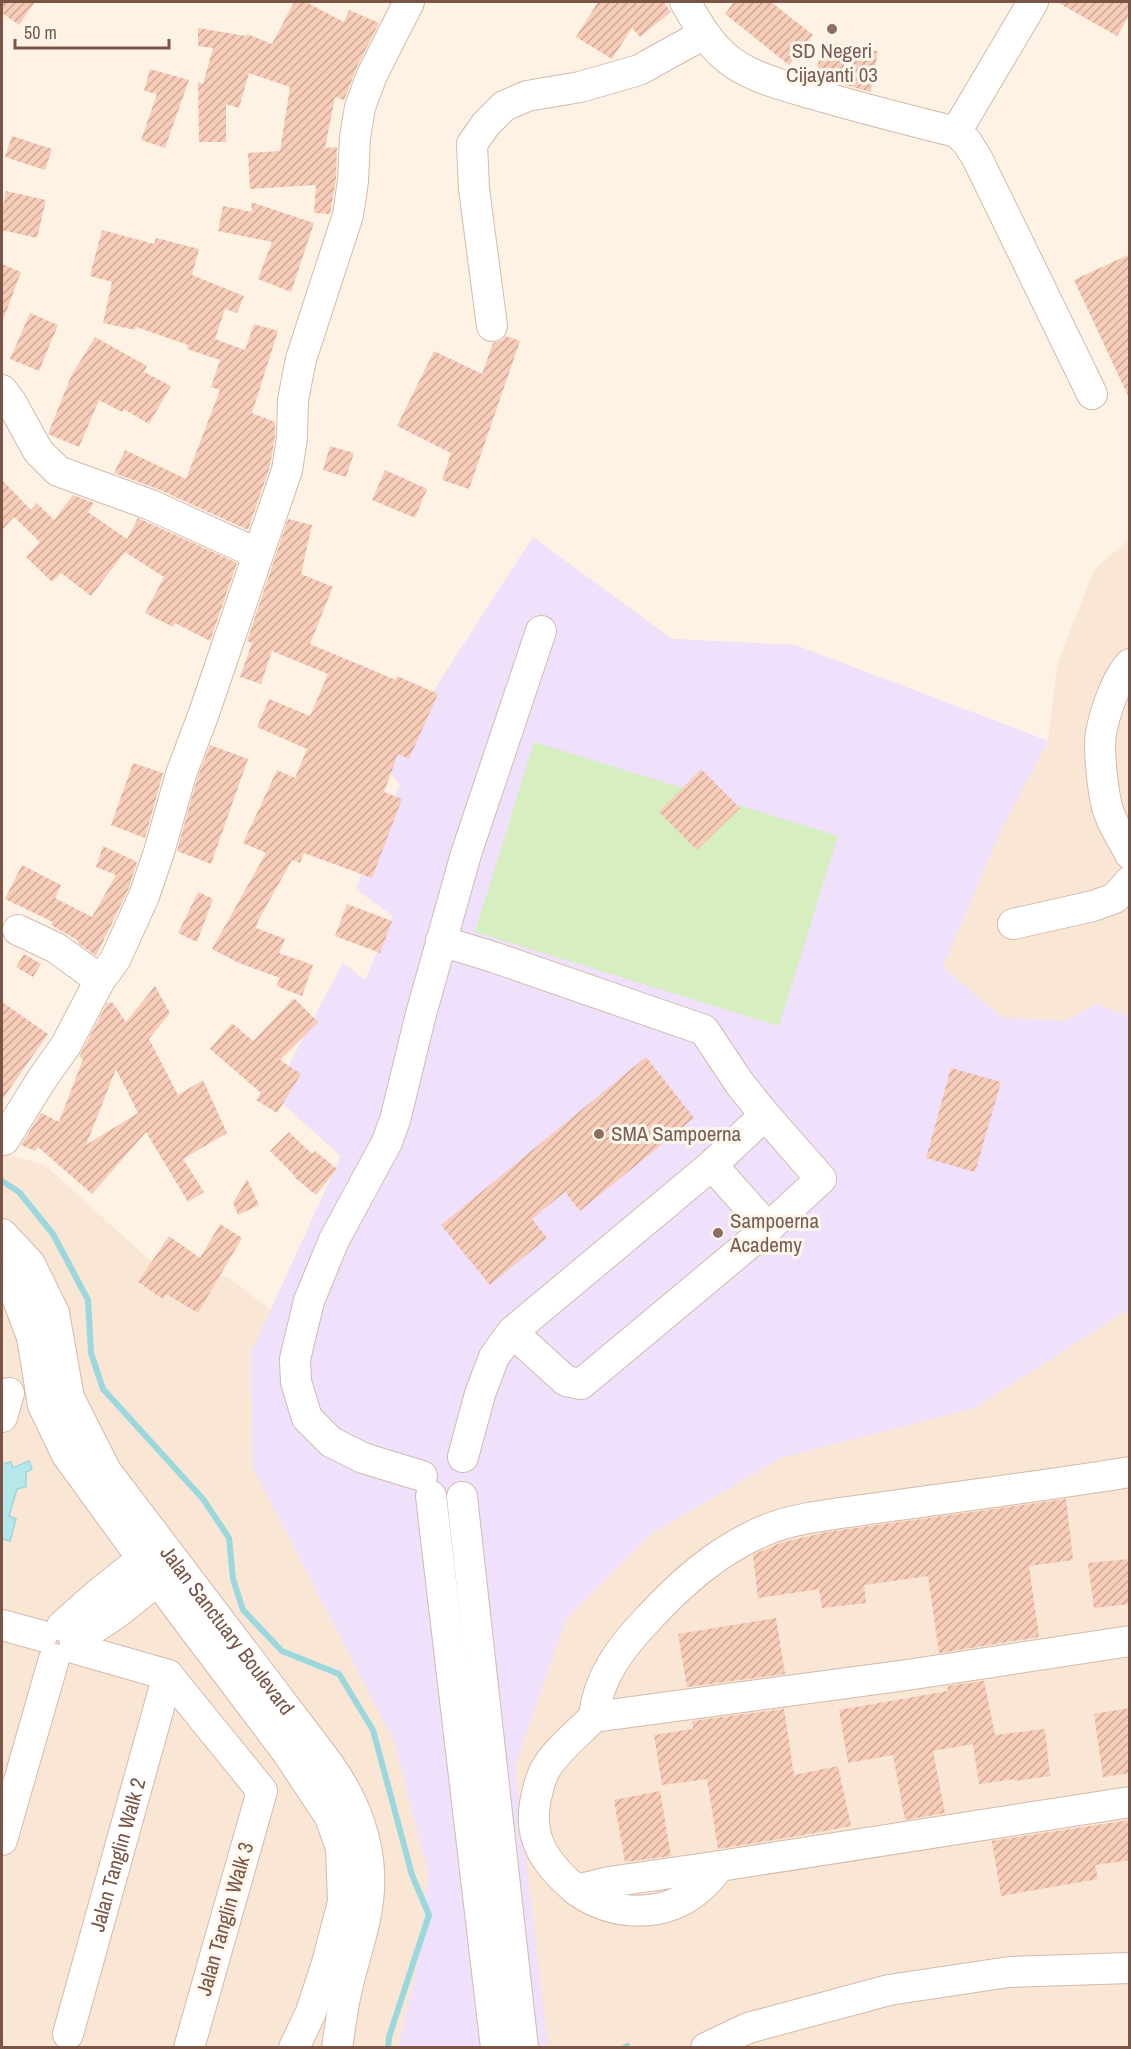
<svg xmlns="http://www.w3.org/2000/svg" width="1131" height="2049" viewBox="0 0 1131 2049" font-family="'Archivo Narrow',sans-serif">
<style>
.residential{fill:#f9e6d4}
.education{fill:#efe0fb}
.grass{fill:#d6eec0}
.water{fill:#b6e7ea;stroke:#9bd8dd;stroke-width:1.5}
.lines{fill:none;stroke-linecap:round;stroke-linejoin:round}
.stream{stroke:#9bd8dd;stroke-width:6}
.building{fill:url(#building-hatch);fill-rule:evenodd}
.minor-casing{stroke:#d4baab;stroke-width:32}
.minor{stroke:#fff;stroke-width:30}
.education-dot{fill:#8d6e63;stroke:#fff6ec;stroke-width:2}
.labels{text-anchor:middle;stroke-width:6;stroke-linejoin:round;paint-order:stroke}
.education-label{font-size:21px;fill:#785e54;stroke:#fff6ec;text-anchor:start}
.street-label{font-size:21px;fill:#7a5546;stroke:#fff6ec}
</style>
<defs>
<pattern id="building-hatch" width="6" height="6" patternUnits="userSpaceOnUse" patternTransform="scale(1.5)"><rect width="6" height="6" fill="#f7ccb9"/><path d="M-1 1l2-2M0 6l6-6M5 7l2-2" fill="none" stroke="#cda898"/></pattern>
</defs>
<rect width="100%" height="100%" fill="#fef2e4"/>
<path class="residential" d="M 533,537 L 672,639 L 795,645 L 1048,741 L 1057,665 L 1094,570 L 1129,539 L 1129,2047 L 2,2047 L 2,1153 L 45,1165 L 155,1265 L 228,1277 L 271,1310 L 341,1156 L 273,1095 L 343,963 L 365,980 L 393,916 L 356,889 L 400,785 L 385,766 Z"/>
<path class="education" d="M 533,537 L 672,639 L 795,645 L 1048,741 L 1003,826 L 943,967 L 1002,1017 L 1066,1021 L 1096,1004 L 1129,1016 L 1129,1309 L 975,1408 L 781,1458 L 651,1534 L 566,1619 L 515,1766 L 548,2047 L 398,2048 L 419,1959 L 428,1872 L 394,1741 L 253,1468 L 251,1353 L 341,1156 L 273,1095 L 343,963 L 365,980 L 393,916 L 356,889 L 400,785 L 385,766 Z"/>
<path class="grass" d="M 534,742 L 838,836 L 779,1026 L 475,932 Z"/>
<path class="water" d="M 29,1461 L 32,1469 L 26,1472 L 26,1487 L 17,1489 L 9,1516 L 16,1519 L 10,1541 L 3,1539 L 2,1544 L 2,1464 L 11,1462 L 13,1468 Z"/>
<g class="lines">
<path class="stream" d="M 2,1181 L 19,1192 L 53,1234 L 88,1300 L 91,1353 L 103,1389 L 203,1499 L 229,1538 L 233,1579 L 243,1610 L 282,1651 L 339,1674 L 373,1730 L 412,1875 L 429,1915 L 389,2037 L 388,2048
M 624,2048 L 627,2046"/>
</g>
<path class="building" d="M 2,2 L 35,2 L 19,25 L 2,13 Z
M 294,2 L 306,2 L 344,22 L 349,10 L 379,23 L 357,67 L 344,100 L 335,97 L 325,148 L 337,147 L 336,179 L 330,214 L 314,213 L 316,185 L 250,189 L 248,153 L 280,151 L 290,87 L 249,73 L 239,108 L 226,104 L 226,142 L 199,142 L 198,82 L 203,84 L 213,48 L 198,46 L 198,28 L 246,36 L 247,34 L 272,44 Z
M 598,2 L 664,2 L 671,12 L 640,37 L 632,28 L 612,59 L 576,37 Z
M 734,2 L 771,2 L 813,35 L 789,65 L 725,14 Z
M 1057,2 L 1130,2 L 1130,14 L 1117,36 Z
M 822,41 L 878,51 L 871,92 L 816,77 Z
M 150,69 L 189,80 L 165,148 L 141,140 L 157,94 L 144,91 Z
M 12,136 L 52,149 L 45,170 L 5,157 Z
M 6,191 L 46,200 L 37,238 L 2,230 L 2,212 Z
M 251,202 L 314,223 L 291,292 L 258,279 L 272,242 L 218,231 L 223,206 L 252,212 Z
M 102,230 L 154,244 L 156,238 L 199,249 L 192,275 L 244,296 L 237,313 L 225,309 L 215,339 L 245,350 L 254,324 L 278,331 L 252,413 L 275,422 L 275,436 L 270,466 L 248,530 L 158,489 L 114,473 L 125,450 L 186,479 L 220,390 L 211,387 L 220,360 L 187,349 L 188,345 L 136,327 L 135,330 L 103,323 L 112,282 L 90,276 Z
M 1130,254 L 1130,400 L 1074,280 Z
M 2,264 L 21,272 L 3,320 L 2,320 Z
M 30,313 L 58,325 L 39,371 L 10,359 Z
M 505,336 L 520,341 L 469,489 L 442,480 L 451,453 L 397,426 L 434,351 L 482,374 L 493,343 L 502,340 Z
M 95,337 L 147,366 L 144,372 L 171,386 L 149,424 L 124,409 L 122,412 L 99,400 L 79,447 L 48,434 L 71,376 Z
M 330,446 L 354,453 L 346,477 L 323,470 Z
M 385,470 L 427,489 L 415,518 L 372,500 Z
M 2,480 L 31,510 L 37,503 L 54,520 L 73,495 L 94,503 L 88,512 L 127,539 L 138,518 L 237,563 L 210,641 L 175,623 L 173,627 L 145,613 L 164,577 L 125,552 L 91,596 L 61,573 L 52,582 L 26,557 L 40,542 L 14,517 L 2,530 Z
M 288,519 L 312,525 L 301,574 L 333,587 L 310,644 L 396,680 L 397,676 L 438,694 L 409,759 L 398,754 L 384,792 L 402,799 L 372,878 L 304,853 L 300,863 L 292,860 L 258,921 L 256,928 L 285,939 L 279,953 L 313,965 L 302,996 L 276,986 L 280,978 L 239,963 L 212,949 L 266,853 L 243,843 L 277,770 L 295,778 L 307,749 L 257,727 L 269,699 L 310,716 L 328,674 L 272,651 L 261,684 L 240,677 L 252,643 L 247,641 Z
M 210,745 L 248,759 L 211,864 L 177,851 L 197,779 Z
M 133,763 L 163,773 L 145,838 L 111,825 Z
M 701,769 L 740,808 L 697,850 L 659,812 Z
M 103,846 L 137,862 L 128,890 L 96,956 L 78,943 L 79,941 L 51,925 L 53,922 L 5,899 L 22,865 L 61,885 L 55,898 L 92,917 L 116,875 L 96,867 Z
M 198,892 L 213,899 L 197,942 L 178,933 Z
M 347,904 L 392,921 L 380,953 L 335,936 Z
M 24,954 L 41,964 L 33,977 L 16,967 Z
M 155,986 L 170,1013 L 149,1039 L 178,1095 L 203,1080 L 227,1133 L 183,1159 L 204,1192 L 188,1202 L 146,1132 L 92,1194 L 38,1147 L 35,1151 L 21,1145 L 41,1113 L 59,1122 L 83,1059 L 79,1057 L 107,1003 L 112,1002 L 126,1022 ZM 116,1069 L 138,1113 L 86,1145 Z
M 294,998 L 318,1022 L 280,1060 L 301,1074 L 277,1113 L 256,1100 L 261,1093 L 210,1049 L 232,1023 L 253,1041 Z
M 2,1002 L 48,1034 L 2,1100 Z
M 646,1057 L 694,1118 L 580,1211 L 565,1192 L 532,1219 L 547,1238 L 490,1285 L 441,1225 Z
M 951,1068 L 1001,1082 L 975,1172 L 926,1158 Z
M 289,1132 L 312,1154 L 315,1151 L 337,1169 L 316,1195 L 294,1177 L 295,1176 L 270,1151 Z
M 247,1179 L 259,1205 L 238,1215 L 233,1203 Z
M 220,1224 L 242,1238 L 198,1313 L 166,1294 L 163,1299 L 138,1282 L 169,1236 L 200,1258 Z
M 1066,1499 L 1073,1560 L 1029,1566 L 1039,1637 L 939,1653 L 928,1576 L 864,1585 L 866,1603 L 822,1608 L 819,1589 L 758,1598 L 753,1555 L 780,1543 L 827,1532 Z
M 1130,1559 L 1130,1604 L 1094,1608 L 1088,1563 Z
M 776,1618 L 785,1674 L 687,1687 L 678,1634 Z
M 984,1681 L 995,1735 L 1045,1729 L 1050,1776 L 1015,1781 L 1015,1779 L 979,1784 L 973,1744 L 933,1751 L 945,1813 L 905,1820 L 893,1755 L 848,1763 L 839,1710 L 948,1691 L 947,1686 Z
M 1130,1708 L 1130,1773 L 1103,1777 L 1094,1714 Z
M 784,1709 L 794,1775 L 838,1766 L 851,1826 L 804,1835 L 718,1849 L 707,1779 L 662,1785 L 654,1735 L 693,1729 L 692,1721 Z
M 660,1791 L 671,1856 L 625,1862 L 614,1800 Z
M 1130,1820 L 1130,1860 L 1095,1865 L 1098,1879 L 1001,1896 L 992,1841 Z"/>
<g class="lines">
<g class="minor-casing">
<g id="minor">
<path d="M 685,2 C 696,20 706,39 722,54 C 746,77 783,85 813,94 C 860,108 908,120 956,132 L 967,142 L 978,160 L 1092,394"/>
<path d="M 956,132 L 1033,2"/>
<path d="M 492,326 L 474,189 L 472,144 L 486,124 L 504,106 L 527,96 L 580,87 L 639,70 L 704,34"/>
<path d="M 2,390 L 11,402 L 38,451 L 58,471 L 151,505 L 258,554"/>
<path d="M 1130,664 C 1116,679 1105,712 1101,733 C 1098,749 1103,791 1107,807 C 1112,825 1122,838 1130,854"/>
<path d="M 1013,924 L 1093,906 L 1115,898 L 1130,881"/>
<path d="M 18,930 L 56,948 L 100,980"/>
<path d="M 441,941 L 493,957 L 704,1030 L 740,1084 L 765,1115"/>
<path d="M 4,1140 L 42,1079 L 66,1045 L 100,980 L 115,960 L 144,896 L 159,852 L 181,774 L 204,713 L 287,470 L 292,438 L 293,400 L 301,359 L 348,215 L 353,181 L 355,138 L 360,107 L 372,75 L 409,2"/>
<path d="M 712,1165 L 768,1228"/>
<path id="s1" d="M 2,1234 L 30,1264 L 54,1313 L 69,1398 L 106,1471 L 327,1762 C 354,1799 372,1844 369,1890 C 367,1925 353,1959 346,1993 C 342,2011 340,2029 337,2048"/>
<path d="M 2,1273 L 12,1284 L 32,1337 L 43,1405 L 67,1455 L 179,1609 L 287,1752 L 330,1817 L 341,1848 L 343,1902 L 327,1963 L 311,2012 L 294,2048"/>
<path d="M 2,1417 L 9,1393"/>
<path d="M 463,1457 L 480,1394 L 494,1357 L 512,1332 L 712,1165 L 765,1115 L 821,1179 L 768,1228 L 581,1384 L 566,1381 L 512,1332"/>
<path d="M 422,1476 L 363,1458 L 331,1442 L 307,1418 L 296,1382 L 295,1359 L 309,1301 L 334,1240 L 387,1142 L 395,1120 L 421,1014 L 466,854 L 541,631"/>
<path d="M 431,1496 L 496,2048"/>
<path d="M 462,1497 L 523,2048"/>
<path d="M 2,1625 L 42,1636"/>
<path d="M 62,1626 L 98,1594 L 158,1546"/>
<path d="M 75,1641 L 117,1613 L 173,1568"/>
<path d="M 1130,1641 L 907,1675 L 594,1717 C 578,1733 558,1749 546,1768 C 541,1777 538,1788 536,1798 C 527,1839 546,1864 576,1890 L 609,1882 L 720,1866 L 1130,1802"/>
<path d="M 74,1648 L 168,1675 L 262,1791 L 189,2048"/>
<path d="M 594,1717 C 597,1679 621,1647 647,1620 C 681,1583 716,1552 761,1532 C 795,1516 853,1512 891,1506 C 970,1495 1050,1485 1130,1472"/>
<path d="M 2,1840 L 54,1659"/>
<path d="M 576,1890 C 613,1917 665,1919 701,1887 C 708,1881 714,1873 720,1866"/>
<path id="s2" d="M 68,2034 L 168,1675"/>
<path d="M 706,2048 L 748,2028 L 889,1990 L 1009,1972 L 1130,1968"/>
</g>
</g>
<use href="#minor" class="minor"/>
</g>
<g class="education-dot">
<circle cx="832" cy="29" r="6"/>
<circle cx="599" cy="1134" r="6"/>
<circle cx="718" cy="1233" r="6"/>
</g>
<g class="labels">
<g class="education-label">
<text x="832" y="58" text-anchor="middle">SD Negeri<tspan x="832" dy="24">Cijayanti 03</tspan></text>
<text x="611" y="1141">SMA Sampoerna</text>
<text x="730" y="1228">Sampoerna<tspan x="730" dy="24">Academy</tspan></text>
</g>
<g class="street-label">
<text dy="7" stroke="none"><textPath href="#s1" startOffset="464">Jalan Sanctuary Boulevard</textPath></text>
<text dy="7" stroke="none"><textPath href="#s2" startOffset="186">Jalan Tanglin Walk 2</textPath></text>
<text transform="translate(225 1919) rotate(-74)" y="7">Jalan Tanglin Walk 3</text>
</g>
</g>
<rect width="1131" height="2049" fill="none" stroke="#7a5546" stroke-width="6"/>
<path d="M15 39v9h154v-9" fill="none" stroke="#7a5546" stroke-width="3"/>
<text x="24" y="39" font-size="18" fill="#7a5546" stroke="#fff6ec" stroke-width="4.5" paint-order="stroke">50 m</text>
</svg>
